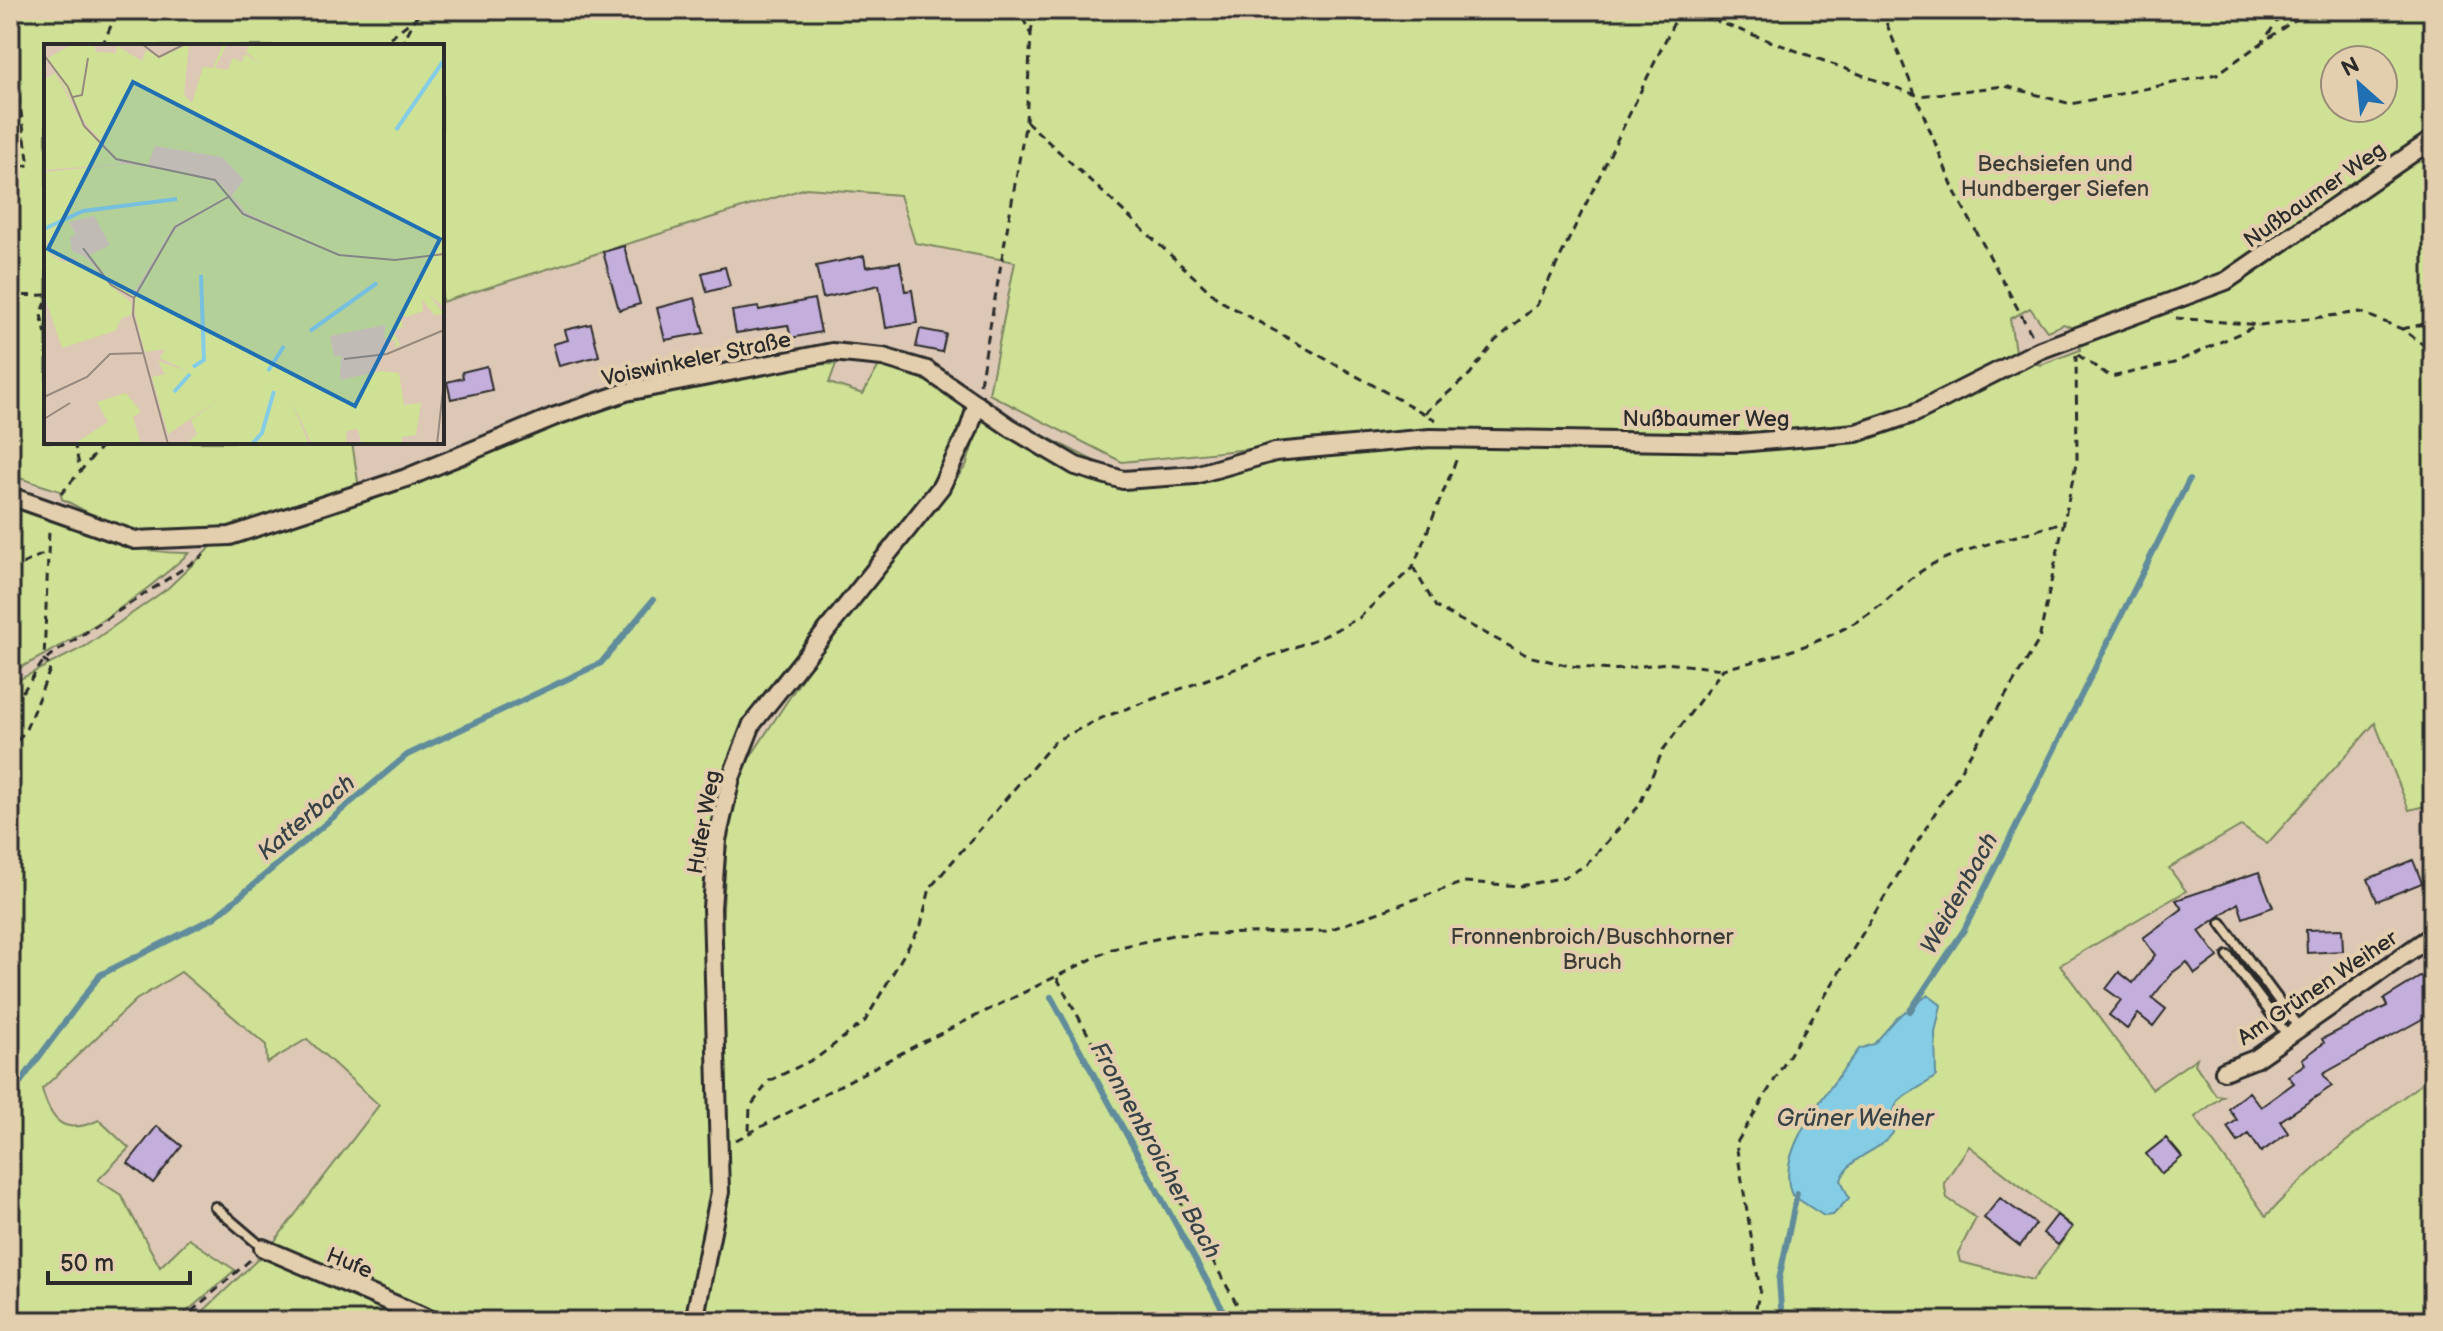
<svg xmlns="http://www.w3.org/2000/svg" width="2443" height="1331" viewBox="0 0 2443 1331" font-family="'Balsamiq Sans',sans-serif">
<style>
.green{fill:#cee195;stroke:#7c8660;stroke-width:2;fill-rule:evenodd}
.water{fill:#85cde5;stroke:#618c9b;stroke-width:2}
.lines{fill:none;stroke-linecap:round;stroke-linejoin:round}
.stream{stroke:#618c9b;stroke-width:6}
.building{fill:#c4aedc;stroke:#2b2b2b;stroke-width:2}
.service-casing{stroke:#2b2b2b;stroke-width:14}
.minor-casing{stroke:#2b2b2b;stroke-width:22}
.path{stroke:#2b2b2b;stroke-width:3;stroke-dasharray:8 6;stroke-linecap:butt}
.service{stroke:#e3cead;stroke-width:8}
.minor{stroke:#e3cead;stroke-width:16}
.labels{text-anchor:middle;stroke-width:8;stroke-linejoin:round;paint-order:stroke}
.park-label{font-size:22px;fill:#3b3d36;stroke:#e3cead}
.street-label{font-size:22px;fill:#2b2b2b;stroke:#e3cead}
.water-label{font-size:24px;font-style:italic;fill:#384347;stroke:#e3cead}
.inset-river{fill:none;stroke:#85cde5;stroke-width:4}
.inset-road{fill:none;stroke:#96897e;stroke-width:2}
.view{fill:#1f6fb2;fill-opacity:0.15;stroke:#1f6fb2;stroke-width:4}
.inset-edge{fill:none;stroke:#2b2b2b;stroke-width:4}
</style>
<rect width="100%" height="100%" fill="#ddc8b6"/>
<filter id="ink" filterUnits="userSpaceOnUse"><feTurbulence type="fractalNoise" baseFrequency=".0125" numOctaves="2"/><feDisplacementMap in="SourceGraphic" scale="16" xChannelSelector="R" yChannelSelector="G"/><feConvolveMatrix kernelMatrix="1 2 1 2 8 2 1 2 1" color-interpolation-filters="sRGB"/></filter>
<g filter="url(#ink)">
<path class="green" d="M 10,10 L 2433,10 L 2433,598 L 2426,606 L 2433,614 L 2433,804 L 2409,810 L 2375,723 L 2267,844 L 2241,826 L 2169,868 L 2186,891 L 2060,965 L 2152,1089 L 2197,1058 L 2195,1064 L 2216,1095 L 2223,1096 L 2195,1117 L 2266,1216 C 2320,1158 2370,1122 2433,1075 L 2433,1321 L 700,1321 L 724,1209 L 726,1089 L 721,949 L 727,835 L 739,782 L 749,759 L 807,671 L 966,466 L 985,406 L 1118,473 L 1426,443 L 1425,431 L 1122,462 L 989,394 L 1015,262 L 915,243 L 900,195 L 806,188 L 442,302 L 442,46 L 46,46 L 46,442 L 352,442 L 359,488 C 297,507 211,546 146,535 C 115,530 89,512 62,499 L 60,491 L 10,475 ZM 2335,60 L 2383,60 L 2383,108 L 2335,108 ZM 2030,308 L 2047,331 L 2064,324 L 2079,331 L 2080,350 L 2041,365 L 2016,358 L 2010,319 ZM 1969,1146 L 2073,1227 L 2033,1280 L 1960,1262 L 1958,1253 L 1976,1218 L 1947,1198 L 1944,1183 Z
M 881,362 L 931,372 L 976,400 L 951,456 L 731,756 L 712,832 L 713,1181 L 711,1207 L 686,1321 L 449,1321 L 271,1246 L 379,1105 L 307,1039 L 267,1063 L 266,1045 L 181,972 L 136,1000 L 42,1089 C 51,1122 64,1136 99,1120 L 129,1148 L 98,1180 L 121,1195 L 160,1267 L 189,1239 L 235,1270 L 176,1321 L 13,1321 L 10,1317 L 10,684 L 86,646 L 168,588 L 215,543 L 466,465 L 544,424 L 632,393 L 795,365 L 836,364 L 829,383 L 863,394 Z
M 10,499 C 75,525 116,554 189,553 C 135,603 75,640 10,673 Z
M 267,1255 L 424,1321 L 193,1321 L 258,1259 Z"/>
<path class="water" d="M 1928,995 L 1941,1005 L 1935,1033 L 1936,1076 C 1909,1098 1888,1093 1893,1133 C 1877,1154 1851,1154 1841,1180 L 1849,1198 L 1833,1215 L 1824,1216 L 1792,1195 C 1772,1150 1834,1085 1859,1049 L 1874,1044 L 1897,1018 Z"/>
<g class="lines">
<path class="stream" d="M 1051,997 L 1229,1321
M 1910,1011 L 1964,930 L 2189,480
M 10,1096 L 100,975 L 215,917 L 407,755 L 601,663 L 653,600
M 1782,1321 L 1779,1280 L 1797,1193"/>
</g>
<path class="building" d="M 624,246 L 640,304 L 619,310 L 603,252 Z
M 864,256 L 866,267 L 900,262 L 905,291 L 912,290 L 917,323 L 886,328 L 879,285 L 823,298 L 816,266 Z
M 725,267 L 730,286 L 707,292 L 702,273 Z
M 695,298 L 704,333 L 665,340 L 657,308 Z
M 814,299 L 821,332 L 791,338 L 788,325 L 736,333 L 732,311 L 758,307 L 759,310 Z
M 591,324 L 599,356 L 559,366 L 553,344 L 568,340 L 565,330 Z
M 920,329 L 946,334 L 942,352 L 916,347 Z
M 487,366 L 492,390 L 451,399 L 447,382 L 463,378 L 462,372 Z
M 2413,860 L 2422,883 L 2377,901 L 2368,879 Z
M 2259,872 L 2273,907 L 2243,918 L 2238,903 L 2199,931 L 2218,957 L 2195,974 L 2187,962 L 2172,973 L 2152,998 L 2166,1009 L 2153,1026 L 2138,1014 L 2127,1029 L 2109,1015 L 2121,1000 L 2106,989 L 2119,972 L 2133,983 L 2155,955 L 2143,938 L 2182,909 L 2176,900 Z
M 2342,929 L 2343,951 L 2307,953 L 2306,930 Z
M 2433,969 L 2433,1013 L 2323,1074 L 2332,1086 L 2280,1121 L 2288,1133 L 2261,1152 L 2249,1134 L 2238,1142 L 2227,1127 L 2237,1120 L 2229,1109 L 2237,1101 L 2249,1092 L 2261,1107 L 2294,1083 L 2288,1076 L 2305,1064 L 2302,1059 L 2324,1043 L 2322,1039 L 2387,1006 L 2384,999 Z
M 157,1126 L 182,1146 L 153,1183 L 128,1163 Z
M 2166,1138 L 2182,1157 L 2162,1174 L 2146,1154 Z
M 2000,1198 L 2036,1224 L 2020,1246 L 1984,1218 Z
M 2057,1215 L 2072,1227 L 2058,1245 L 2043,1233 Z"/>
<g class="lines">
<g class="service-casing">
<path id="service" d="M 2221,923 L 2299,1028
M 2228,956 L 2288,1036
M 215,1207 L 263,1248"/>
</g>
<g class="minor-casing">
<path id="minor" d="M 10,496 L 135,540 L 230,536 L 406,478 L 553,417 L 626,392 L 832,352 L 883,357 L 927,370 L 1011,428 L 1076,466 L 1123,480 L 1195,475 L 1275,452 L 1430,438 L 1739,443 L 1856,433 L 1915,413 L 2040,350 L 2226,281 L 2433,139
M 2224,1071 L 2255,1059 L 2433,935
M 263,1248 L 434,1321
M 694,1321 L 720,1192 L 712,908 L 717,840 L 731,778 L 752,724 L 941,487 L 969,429 L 977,404"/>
</g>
<path class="path" d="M 1686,10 L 1919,96 L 2005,86 L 2071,104 L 2217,74 L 2309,10
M 1881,10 L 1955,192 L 2033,337
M 1031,34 L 1034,10
M 10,41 L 29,165 L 10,168
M 102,46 L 118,10
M 379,46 L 414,19
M 401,46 L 416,17 L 431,10
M 2260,46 L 2285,10
M 10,112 L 21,109
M 1026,121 L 1219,300 L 1436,420
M 10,140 L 25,137
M 10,189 L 21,187
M 10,296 L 46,295
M 46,302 L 41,315 L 46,334
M 2176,318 L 2260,325 L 2360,312 L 2402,329 L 2433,352
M 2402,329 L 2433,322
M 2078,355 L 2111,377 L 2174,363 L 2258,325
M 980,384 L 1026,121 L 1031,35 L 1019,10
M 1425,413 L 1470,374 L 1495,341 L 1537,305 L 1680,10
M 74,442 L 80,469
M 61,494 L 105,442
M 1413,567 L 1436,607 L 1528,656 L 1570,666 L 1612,670 L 1666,663 L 1723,669
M 10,570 L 49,551
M 10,699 L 24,690 L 44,660 L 204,555
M 10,752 L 26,729 L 51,667 L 44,660 L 49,530
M 1057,978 L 1246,1321
M 749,1131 L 750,1107 L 769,1081 L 818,1057 L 865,1021 L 921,925 L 930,888 L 1055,741 L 1104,717 L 1322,637 L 1359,618 L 1413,567 L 1457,458
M 736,1140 L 913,1047 L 1112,949 L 1173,935 L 1326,931 L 1464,882 L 1520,886 L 1565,877 L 1586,865 L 1639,806 L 1663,750 L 1723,669 C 1774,657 1823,644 1867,615 C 1893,598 1911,573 1941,560 C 1980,544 2025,535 2065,521
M 181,1321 L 250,1260
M 1753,1321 L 1760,1290 L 1736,1144 L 2039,640 L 2077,459 L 2076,356"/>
<use href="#service" class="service"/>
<use href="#minor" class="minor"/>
</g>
</g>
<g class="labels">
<g class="park-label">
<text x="2055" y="171">Bechsiefen und<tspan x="2055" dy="25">Hundberger Siefen</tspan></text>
<text x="1592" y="944">Fronnenbroich/Buschhorner<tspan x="1592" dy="25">Bruch</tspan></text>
</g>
<g class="street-label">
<text transform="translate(2314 194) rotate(-35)" y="8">Nußbaumer Weg</text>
<text transform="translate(696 358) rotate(-12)" y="8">Voiswinkeler Straße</text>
<text x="1706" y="426">Nußbaumer Weg</text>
<text transform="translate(703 822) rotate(-80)" y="8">Hufer Weg</text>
<text transform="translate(2317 987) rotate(-34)" y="8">Am Grünen Weiher</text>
<text transform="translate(350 1262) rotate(22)" y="8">Hufe</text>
</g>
<g class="water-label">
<text transform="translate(306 817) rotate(-40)" y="8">Katterbach</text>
<text transform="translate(1959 893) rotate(-61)" y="8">Weidenbach</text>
<text x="1855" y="1126">Grüner Weiher</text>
<text transform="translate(1156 1150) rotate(61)" y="8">Fronnenbroicher Bach</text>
</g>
</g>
<g transform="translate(44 44)">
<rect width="400" height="400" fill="#ddc8b6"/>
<path d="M 29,0 L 50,0 L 52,8 L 72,9 L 73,2 L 98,17 L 102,6 L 115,14 L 145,0 L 140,51 L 148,59 L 159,23 L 169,24 L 179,0 L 183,0 L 171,24 L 184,26 L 189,14 L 198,18 L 201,10 L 217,20 L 202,8 L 206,0 L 400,0 L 400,263 L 385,251 L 400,270 L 390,271 L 378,255 L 379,267 L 362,273 L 355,269 L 359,283 L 349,287 L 356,301 L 351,304 L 352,297 L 340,294 L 341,281 L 286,292 L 290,312 L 297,312 L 296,336 L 336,327 L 355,329 L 360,361 L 377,359 L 372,391 L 358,393 L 358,398 L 317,398 L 314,385 L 302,387 L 303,400 L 268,400 L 246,355 L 265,400 L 142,400 L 153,390 L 147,376 L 183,350 L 124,390 L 108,333 L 121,330 L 114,317 L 143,327 L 116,314 L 121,305 L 101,308 L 91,270 L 91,251 L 125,193 L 135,182 L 187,152 L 199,169 L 278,204 L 201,168 L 188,151 L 200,136 L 178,113 L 111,102 L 103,123 L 73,115 L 41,79 L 4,14 ZM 11,29 L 39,81 L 78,120 L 0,126 L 0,36 ZM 82,120 L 143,128 L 177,140 L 186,151 L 130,182 L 88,252 L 72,244 L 44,212 L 66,201 L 50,172 L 25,178 L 32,191 L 26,193 L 28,207 L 42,213 L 68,243 L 88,259 L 87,271 L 78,274 L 71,287 L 18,304 L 0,251 L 0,193 L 6,210 L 16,217 L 21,218 L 36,214 L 15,215 L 7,209 L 0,190 L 0,128 ZM 82,349 L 97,368 L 89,373 L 97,400 L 30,400 L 64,378 L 53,358 Z" fill="#cee195"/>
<path class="inset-river" d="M 352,86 L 400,16M 0,185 L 39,167 L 133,155M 266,287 L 333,239M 149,323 L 160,316 L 157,231M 224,327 L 240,302M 130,348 L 146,330M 208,400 L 218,389 L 230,347"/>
<path class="inset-road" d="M 98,0 L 115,13 L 141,0M 0,11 L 24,43 L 40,82 L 72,115 L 171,136 L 199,170 L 295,211 L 351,216 L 400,210M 29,53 L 38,51 L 44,14M 39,204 L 67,241 L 90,254M 300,315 L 343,310 L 400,286M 0,353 L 43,333 L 66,310 L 99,309M 0,375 L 26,359M 124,400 L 89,271 L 90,254 L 131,183 L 186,152M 315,400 L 362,400M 393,400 L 400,337"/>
<path class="view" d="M 89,38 L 396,195 L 311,362 L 4,205 Z"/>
<rect width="400" height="400" class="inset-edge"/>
</g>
<rect width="2443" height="1331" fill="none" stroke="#e3cead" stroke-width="40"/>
<rect x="20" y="20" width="2403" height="1291" fill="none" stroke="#2b2b2b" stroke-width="3" filter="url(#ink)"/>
<g transform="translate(2359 84) rotate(333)"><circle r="38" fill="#e3cead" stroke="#998d79" stroke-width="2"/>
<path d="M0-6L14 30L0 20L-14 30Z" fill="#1f6fb2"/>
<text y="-12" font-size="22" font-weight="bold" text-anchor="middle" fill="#2b2b2b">N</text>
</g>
<path d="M48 1271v12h142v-12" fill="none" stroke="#2b2b2b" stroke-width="4"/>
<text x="60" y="1271" font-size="24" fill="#2b2b2b" stroke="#e3cead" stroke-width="6" paint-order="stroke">50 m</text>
</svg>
